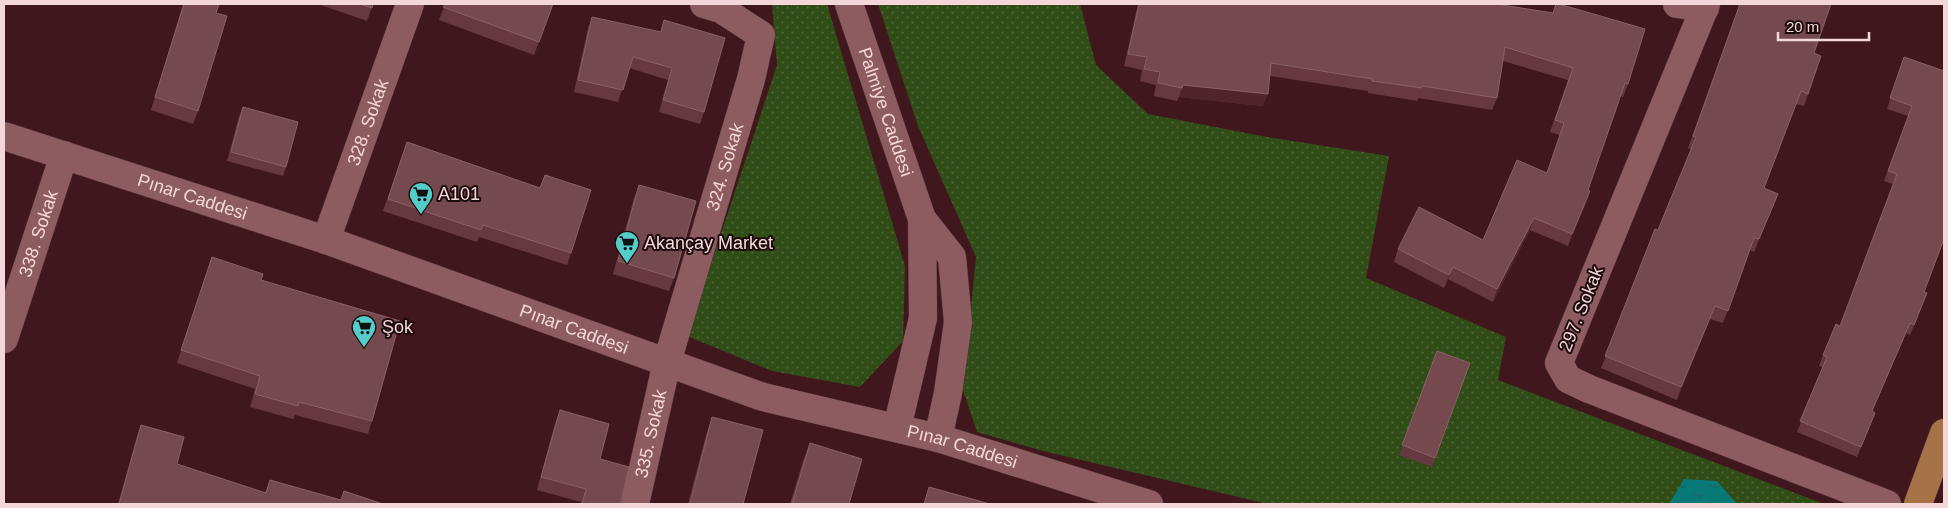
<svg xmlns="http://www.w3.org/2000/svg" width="1948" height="508" viewBox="0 0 1948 508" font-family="Arial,sans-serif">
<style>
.park{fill:url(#park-dots)}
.water{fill:url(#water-ripples)}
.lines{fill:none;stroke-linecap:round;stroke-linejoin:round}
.minor-casing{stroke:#57343a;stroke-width:29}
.major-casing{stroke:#57343a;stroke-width:29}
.minor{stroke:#8d5c61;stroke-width:28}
.major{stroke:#a67247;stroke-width:28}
.wall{fill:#65393f}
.shaded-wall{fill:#50242b}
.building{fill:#744a4f;stroke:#886065}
.labels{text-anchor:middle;stroke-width:4;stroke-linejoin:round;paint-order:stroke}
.street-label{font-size:18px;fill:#f4d7d9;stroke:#1c0a0c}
.poi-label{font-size:18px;fill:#f4d7d9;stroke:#1c0a0c;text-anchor:start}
</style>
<defs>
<pattern id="park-dots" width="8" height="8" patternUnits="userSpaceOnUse" patternTransform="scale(1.25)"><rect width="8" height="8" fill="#304c17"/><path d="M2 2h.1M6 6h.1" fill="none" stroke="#4f6538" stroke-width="1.8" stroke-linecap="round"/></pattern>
<pattern id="water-ripples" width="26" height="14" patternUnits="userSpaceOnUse" patternTransform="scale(1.25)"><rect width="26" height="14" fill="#087977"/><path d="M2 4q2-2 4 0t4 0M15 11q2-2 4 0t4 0" fill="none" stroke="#255f5f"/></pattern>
</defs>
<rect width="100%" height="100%" fill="#41171e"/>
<path class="park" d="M 772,4 L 827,4 L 905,266 L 903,341 L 860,387 L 772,371 L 687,336 L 777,65 Z
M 878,4 L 1080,4 L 1096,65 L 1148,114 L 1267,137 L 1389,156 L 1366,278 L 1506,337 L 1498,380 L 1824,504 L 1268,504 L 1043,451 L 977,432 L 963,390 L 976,257 L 918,126 Z"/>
<path class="water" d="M 1684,479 L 1717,481 L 1737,504 L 1669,504 Z"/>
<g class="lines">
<g class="minor-casing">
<g id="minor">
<path id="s1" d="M 849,4 L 922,219 L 923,318 L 897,428"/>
<path d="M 1677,4 L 1705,8"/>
<path d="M 1706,4 L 1559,363 L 1568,379 L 1589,389 L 1887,504"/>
<path id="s2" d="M 4,136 L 326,240 L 763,397 L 938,438 L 1149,504"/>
<path d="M 922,219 L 952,257 L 958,322 L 948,393 L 938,438"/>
<path id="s3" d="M 326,240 L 410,4"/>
<path id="s4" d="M 4,339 L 64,155"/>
<path id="s5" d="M 635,504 L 667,362 L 751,79 L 761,35 L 721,9 L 704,4"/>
</g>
</g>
<g class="major-casing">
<path id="major" d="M 1918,504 L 1944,433"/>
</g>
<use href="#minor" class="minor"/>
<use href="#major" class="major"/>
</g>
<path class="wall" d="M 183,4 L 219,4 L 216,13 L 198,111 L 193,124 L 151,110 Z
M 318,4 L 373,4 L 367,21 Z
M 445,4 L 553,4 L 534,55 L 439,20 Z
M 1138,4 L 1496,4 L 1553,13 L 1556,4 L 1628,84 L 1623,97 L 1620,96 L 1588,190 L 1590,191 L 1568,246 L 1530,230 L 1493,302 L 1448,279 L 1444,288 L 1394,262 L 1398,249 L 1483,240 L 1547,173 L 1560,135 L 1550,132 L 1568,80 L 1503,61 L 1497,98 L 1492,110 L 1418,98 L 1418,101 L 1368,93 L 1368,91 L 1270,76 L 1263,106 L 1179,97 L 1177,101 L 1154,96 L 1156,85 L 1140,81 L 1142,70 L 1124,66 Z
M 1738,4 L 1831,4 L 1814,53 L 1808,94 L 1804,106 L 1796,104 L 1764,188 L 1773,206 L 1754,252 L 1750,250 L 1723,323 L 1710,319 L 1677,400 L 1601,368 L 1691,149 L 1688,148 L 1739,6 L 1737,6 Z
M 592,17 L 660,32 L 664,20 L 704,112 L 700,124 L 659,112 L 668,80 L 629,68 L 618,102 L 574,92 L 588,28 Z
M 1904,57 L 1944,71 L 1924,292 L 1927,293 L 1910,335 L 1906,333 L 1872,412 L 1871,423 L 1857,457 L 1797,432 L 1823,367 L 1819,366 L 1823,355 L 1840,326 L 1893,184 L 1884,181 L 1908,116 L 1887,109 Z
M 243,107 L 286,167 L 283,176 L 227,161 L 239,116 Z
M 407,142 L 540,188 L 545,175 L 571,253 L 567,265 L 479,237 L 477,242 L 383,211 Z
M 639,185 L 674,278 L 669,291 L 613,274 L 634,198 Z
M 212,257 L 261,280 L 372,421 L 368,434 L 295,415 L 293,419 L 250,407 L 255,389 L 177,363 Z
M 1437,351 L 1470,363 L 1432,467 L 1399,455 Z
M 560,410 L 600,459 L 620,504 L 580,504 L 581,502 L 537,490 L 555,423 Z
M 712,417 L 743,504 L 688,504 L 706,435 Z
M 141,425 L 177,464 L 265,493 L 270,480 L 341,500 L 383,504 L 118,504 L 137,436 Z
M 810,443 L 849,504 L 790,504 L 803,461 Z"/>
<path class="shaded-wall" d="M 1183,85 L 1268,94 L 1263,106 L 1179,97 Z
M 1590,191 L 1586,204 L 1568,246 L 1572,234 Z
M 1534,218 L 1530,230 L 1493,302 L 1497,289 Z
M 1453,267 L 1448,279 L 1444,288 L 1449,275 Z
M 1715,306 L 1710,319 L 1677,400 L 1681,387 Z
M 1910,323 L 1906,333 L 1868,422 L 1872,411 Z"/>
<path class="building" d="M 184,4 L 219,4 L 216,13 L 227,16 L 198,111 L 155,97 Z
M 360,4 L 373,4 L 372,8 Z
M 445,4 L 553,4 L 539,42 L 443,7 Z
M 1139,4 L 1496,4 L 1553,13 L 1556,4 L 1559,4 L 1645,29 L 1628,84 L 1625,83 L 1588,190 L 1590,191 L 1572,234 L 1534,218 L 1497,289 L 1453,267 L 1449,275 L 1398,249 L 1419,207 L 1483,240 L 1517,160 L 1547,173 L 1564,123 L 1555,120 L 1573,68 L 1505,47 L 1497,98 L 1422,86 L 1422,88 L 1372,81 L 1372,79 L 1271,63 L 1268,94 L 1183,85 L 1182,88 L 1158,83 L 1160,72 L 1144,69 L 1147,57 L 1128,54 Z
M 1740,4 L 1831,4 L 1814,53 L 1821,56 L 1808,94 L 1801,91 L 1764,188 L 1778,194 L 1759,239 L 1754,238 L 1728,311 L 1715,306 L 1681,387 L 1605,356 L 1655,229 L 1658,230 L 1696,137 L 1693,136 Z
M 592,17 L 661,32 L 664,20 L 725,38 L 704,112 L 663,100 L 672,68 L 633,57 L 623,90 L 578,80 Z
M 1904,57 L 1944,71 L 1944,239 L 1924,292 L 1927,293 L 1914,325 L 1910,323 L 1872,411 L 1875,413 L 1861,447 L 1800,421 L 1827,357 L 1823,355 L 1836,324 L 1840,326 L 1897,174 L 1888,171 L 1912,106 L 1890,98 Z
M 243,107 L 298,122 L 286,167 L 231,152 Z
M 407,142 L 540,188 L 545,175 L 591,190 L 571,253 L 483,225 L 481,230 L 388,199 Z
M 639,185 L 696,201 L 674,278 L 618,261 Z
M 212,257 L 263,274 L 261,280 L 400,321 L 372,421 L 299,402 L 298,406 L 255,394 L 260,376 L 181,350 Z
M 1437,351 L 1470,363 L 1435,458 L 1402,445 Z
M 560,410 L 609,424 L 600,459 L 629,467 L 620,504 L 582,504 L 586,489 L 541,477 Z
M 712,417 L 763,430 L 743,504 L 690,504 Z
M 141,425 L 184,437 L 177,464 L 266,493 L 270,480 L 341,500 L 344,491 L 383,504 L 119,504 Z
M 810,443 L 862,459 L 849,504 L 792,504 Z
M 929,487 L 990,504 L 924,504 Z"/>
<defs>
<g id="supermarket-pin" transform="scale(1.25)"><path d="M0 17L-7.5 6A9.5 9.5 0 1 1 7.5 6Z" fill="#53cdca" stroke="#1c0a0c"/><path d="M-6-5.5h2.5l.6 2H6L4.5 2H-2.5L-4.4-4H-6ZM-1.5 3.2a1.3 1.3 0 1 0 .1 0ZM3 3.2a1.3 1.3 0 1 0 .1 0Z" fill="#111"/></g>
</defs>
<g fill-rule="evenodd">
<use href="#supermarket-pin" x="421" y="194"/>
<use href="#supermarket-pin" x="627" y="243"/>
<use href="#supermarket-pin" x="364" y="327"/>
</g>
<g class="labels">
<g class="street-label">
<text dy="6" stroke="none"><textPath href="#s1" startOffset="114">Palmiye Caddesi</textPath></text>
<text dy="6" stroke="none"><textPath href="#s3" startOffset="125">328. Sokak</textPath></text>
<text dy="6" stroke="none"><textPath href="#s5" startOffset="349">324. Sokak</textPath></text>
<text dy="6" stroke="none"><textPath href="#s2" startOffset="198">Pınar Caddesi</textPath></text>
<text dy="6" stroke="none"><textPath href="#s4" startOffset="111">338. Sokak</textPath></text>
<text transform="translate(1581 309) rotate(-68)" y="6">297. Sokak</text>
<text dy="6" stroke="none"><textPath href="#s2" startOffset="602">Pınar Caddesi</textPath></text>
<text dy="6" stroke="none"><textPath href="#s5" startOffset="72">335. Sokak</textPath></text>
<text dy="6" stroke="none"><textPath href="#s2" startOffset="1008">Pınar Caddesi</textPath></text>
</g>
<g class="poi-label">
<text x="438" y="200">A101</text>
<text x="644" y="249">Akançay Market</text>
<text x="382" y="333">Şok</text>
</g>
</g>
<rect width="1948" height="508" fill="none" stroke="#f4d7d9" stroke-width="10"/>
<path d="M1778 32v8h91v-8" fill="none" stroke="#f4d7d9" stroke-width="2.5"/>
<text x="1786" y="32" font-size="15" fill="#f4d7d9" stroke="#1c0a0c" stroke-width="4" paint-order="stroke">20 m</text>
</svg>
